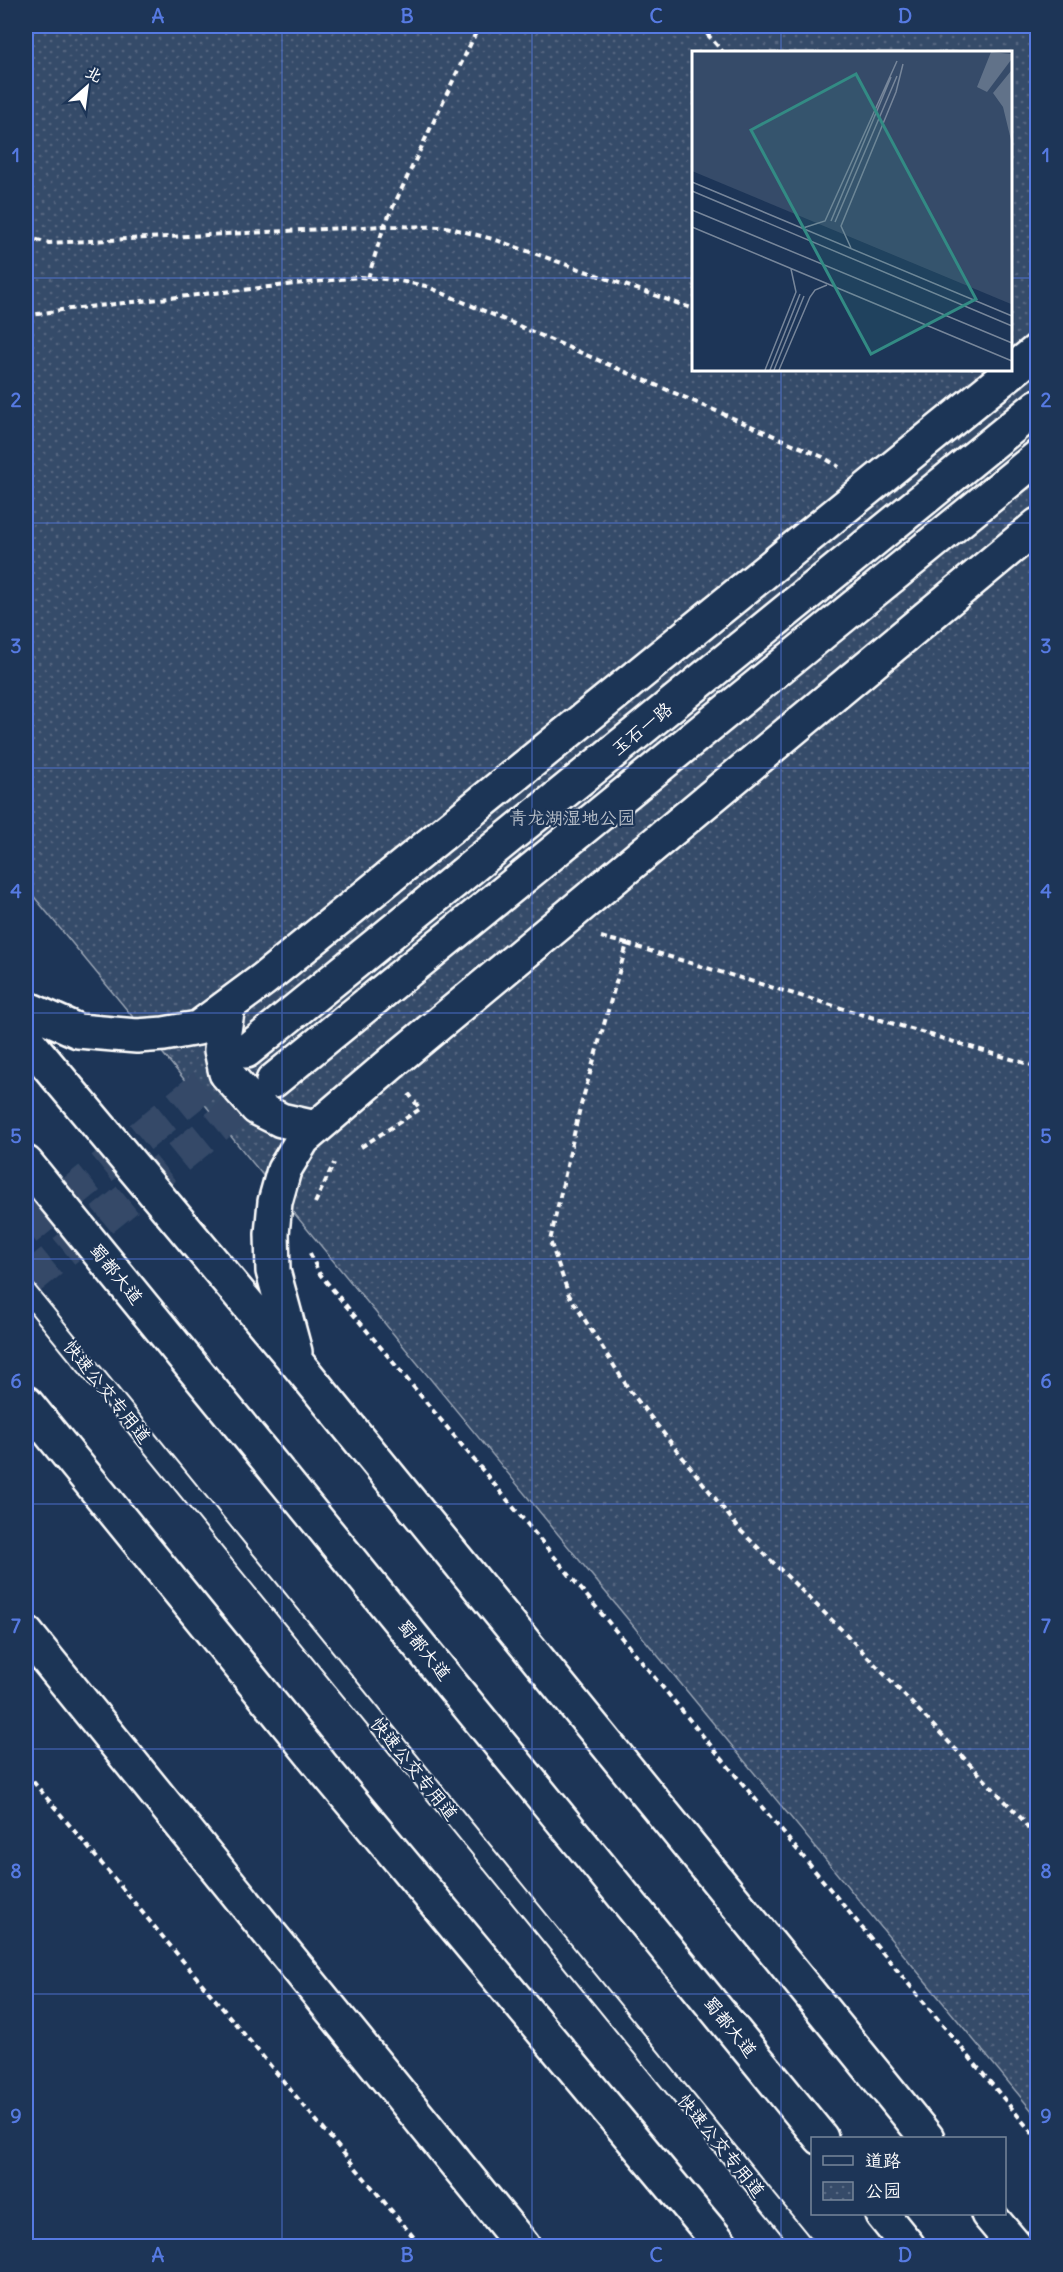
<svg xmlns="http://www.w3.org/2000/svg" width="1063" height="2272" viewBox="0 0 1063 2272" font-family="Delius,'LXGW WenKai TC',sans-serif">
<style>
.park{fill:url(#park-dots);stroke:#9aa5b4;stroke-width:1.5;fill-rule:evenodd}
.lines{fill:none;stroke-linecap:round;stroke-linejoin:round}
.secondary-tunnel{stroke:#344968;stroke-width:33;stroke-dasharray:33 16;stroke-linecap:butt}
.lane-casing{stroke:#fff;stroke-width:22}
.secondary-casing{stroke:#fff;stroke-width:38}
.highway-casing{stroke:#fff;stroke-width:38}
.path{stroke:#fff;stroke-width:4;stroke-dasharray:6 4.5;stroke-linecap:butt}
.lane{stroke:#1d3557;stroke-width:18}
.secondary{stroke:#1d3557;stroke-width:33}
.highway{stroke:#1d3557;stroke-width:33}
.grid{fill:none;stroke:#567ae2;stroke-width:1.5;stroke-opacity:0.55}
.labels{text-anchor:middle;stroke-width:4.5;stroke-linejoin:round;paint-order:stroke}
.street-label{font-size:18px;fill:#fff;stroke:#1d3557}
.park-label{font-size:18px;fill:#b9c0ca;stroke:#1d3557}
.inset-road{fill:none;stroke:#77869a;stroke-width:1.5}
.view{fill:#338b84;fill-opacity:0.15;stroke:#338b84;stroke-width:3}
.inset-edge{fill:none;stroke:#fff;stroke-width:3}
.neatline{fill:none;stroke:#567ae2;stroke-width:2}
.grid-label{font-size:20px;text-anchor:middle;font-weight:bold;fill:#567ae2}
</style>
<defs>
<pattern id="park-dots" width="8" height="8" patternUnits="userSpaceOnUse" patternTransform="scale(1.5)"><rect width="8" height="8" fill="#364b69"/><path d="M2 2h.1M6 6h.1" fill="none" stroke="#546680" stroke-width="1.8" stroke-linecap="round"/></pattern>
</defs>
<rect width="100%" height="100%" fill="#1d3557"/>
<filter id="ink" filterUnits="userSpaceOnUse"><feTurbulence type="fractalNoise" baseFrequency=".0167" numOctaves="2"/><feDisplacementMap in="SourceGraphic" scale="12" xChannelSelector="R" yChannelSelector="G"/><feConvolveMatrix kernelMatrix="1 2 1 2 8 2 1 2 1" color-interpolation-filters="sRGB"/></filter>
<g filter="url(#ink)">
<path class="park" d="M 26,26 L 1037,26 L 1037,2117 L 26,887 ZM 694,52 L 1010,52 L 1010,369 L 694,369 Z"/>
<g class="lines">
<path class="secondary-tunnel" d="M 26,1230 L 246,1051
M 26,1282 L 271,1082"/>
<g class="lane-casing">
<path id="lane" d="M 26,1291 L 804,2246"/>
</g>
<g class="secondary-casing">
<path id="secondary" d="M 228,1006 L 221,1050 L 226,1073 L 257,1108 L 281,1120 L 316,1128
M 26,1008 L 78,1031 L 137,1036 L 164,1034 L 198,1028 L 264,979 L 1038,350
M 26,1039 L 297,1363 L 927,2138
M 246,1051 L 1038,406
M 273,1081 L 1038,457
M 295,1352 L 273,1271 L 272,1234 L 275,1202 L 284,1170 L 303,1139 L 400,1056 L 1038,525
M 26,1633 L 523,2246
M 988,2214 L 1015,2246"/>
</g>
<g class="highway-casing">
<path id="highway" d="M 26,1163 L 821,2138
M 26,1403 L 324,1769 L 722,2246
M 882,2214 L 908,2246"/>
</g>
<path class="path" d="M 700,26 L 723,52
M 26,237 L 49,243 L 384,226 L 446,227 L 493,239 L 694,309
M 368,278 L 384,226 L 479,26
M 26,316 L 61,310 L 359,277 L 394,280 L 426,286 L 823,457 L 839,467
M 601,937 L 627,944 L 579,1112 L 550,1241 L 569,1295 L 630,1391 L 741,1531 L 845,1633 L 1023,1820 L 1038,1845
M 627,944 L 1038,1067
M 361,1147 L 420,1109 L 409,1094
M 315,1203 L 334,1163
M 310,1253 L 319,1273 L 1038,2140
M 26,1773 L 421,2246"/>
<use href="#lane" class="lane"/>
<use href="#secondary" class="secondary"/>
<use href="#highway" class="highway"/>
</g>
</g>
<path class="grid" d="M 282,26 L 282,2246M 532,26 L 532,2246M 781,26 L 781,52M 26,278 L 694,278M 1010,278 L 1038,278M 781,369 L 781,2246M 26,523 L 1038,523M 26,768 L 1038,768M 26,1013 L 1038,1013M 26,1259 L 1038,1259M 26,1504 L 1038,1504M 26,1749 L 1038,1749M 26,1994 L 1038,1994"/>
<g class="labels">
<g class="street-label">
<text transform="translate(642 729) rotate(-39)" y="6">玉石一路</text>
<text transform="translate(116 1274) rotate(51)" y="6">蜀都大道</text>
<text transform="translate(107 1392) rotate(51)" y="6">快速公交专用道</text>
<text transform="translate(424 1650) rotate(51)" y="6">蜀都大道</text>
<text transform="translate(414 1769) rotate(51)" y="6">快速公交专用道</text>
<text transform="translate(730 2027) rotate(51)" y="6">蜀都大道</text>
<text transform="translate(721 2146) rotate(51)" y="6">快速公交专用道</text>
</g>
<g class="park-label">
<text x="572" y="824">青龙湖湿地公园</text>
</g>
</g>
<g transform="translate(692 51)">
<rect width="320" height="320" fill="#1d3557"/>
<path d="M 0,1 L 319,1 L 319,253 L 0,120 Z" fill="#364b69"/>
<path d="M 299,1 L 319,3 L 319,9 L 295,41 L 285,36 ZM 319,20 L 319,89 L 311,56 L 301,42 Z" fill="#617289"/>
<path class="inset-road" d="M 0,131 L 320,265M 0,140 L 320,275M 0,159 L 320,292M 139,170 L 199,26M 143,171 L 205,25M 0,176 L 320,310M 111,177 L 133,170 L 205,10M 159,197 L 149,175 L 204,41 L 211,13M 73,319 L 104,241 L 99,218M 78,319 L 108,243M 82,319 L 112,245M 87,319 L 118,246 L 123,239 L 135,234"/>
<path class="view" d="M 164,23 L 284,248 L 179,303 L 59,79 Z"/>
<rect width="320" height="320" class="inset-edge"/>
</g>
<rect width="1063" height="2272" fill="none" stroke="#1d3557" stroke-width="66"/>
<rect x="811" y="2137" width="195" height="78" fill="#1d3557" stroke="#77869a" stroke-width="1.5"/>
<rect x="823" y="2156" width="30" height="9" fill="#1d3557" stroke="#77869a" stroke-width="1.5"/>
<text x="865" y="2167" font-size="18" fill="#ffffff">道路</text>
<rect x="823" y="2182" width="30" height="18" fill="url(#park-dots)" stroke="#77869a" stroke-width="1.5"/>
<text x="865" y="2197" font-size="18" fill="#ffffff">公园</text>
<g transform="translate(87 87) rotate(28)" stroke="#1d3557" stroke-width="4.5" paint-order="stroke">
<path d="M0-4.5L10 22L0 15L-10 22Z" fill="#ffffff"/>
<text y="-9" font-size="16" font-weight="bold" text-anchor="middle" fill="#ffffff">北</text>
</g>
<rect x="33" y="33" width="997" height="2206" class="neatline"/>
<g class="grid-label">
<text x="158" y="23">A</text>
<text x="407" y="23">B</text>
<text x="656" y="23">C</text>
<text x="905" y="23">D</text>
<text x="16" y="162">1</text>
<text x="1046" y="162">1</text>
<text x="16" y="407">2</text>
<text x="1046" y="407">2</text>
<text x="16" y="653">3</text>
<text x="1046" y="653">3</text>
<text x="16" y="898">4</text>
<text x="1046" y="898">4</text>
<text x="16" y="1143">5</text>
<text x="1046" y="1143">5</text>
<text x="16" y="1388">6</text>
<text x="1046" y="1388">6</text>
<text x="16" y="1633">7</text>
<text x="1046" y="1633">7</text>
<text x="16" y="1878">8</text>
<text x="1046" y="1878">8</text>
<text x="16" y="2123">9</text>
<text x="1046" y="2123">9</text>
<text x="158" y="2262">A</text>
<text x="407" y="2262">B</text>
<text x="656" y="2262">C</text>
<text x="905" y="2262">D</text>
</g>
</svg>
